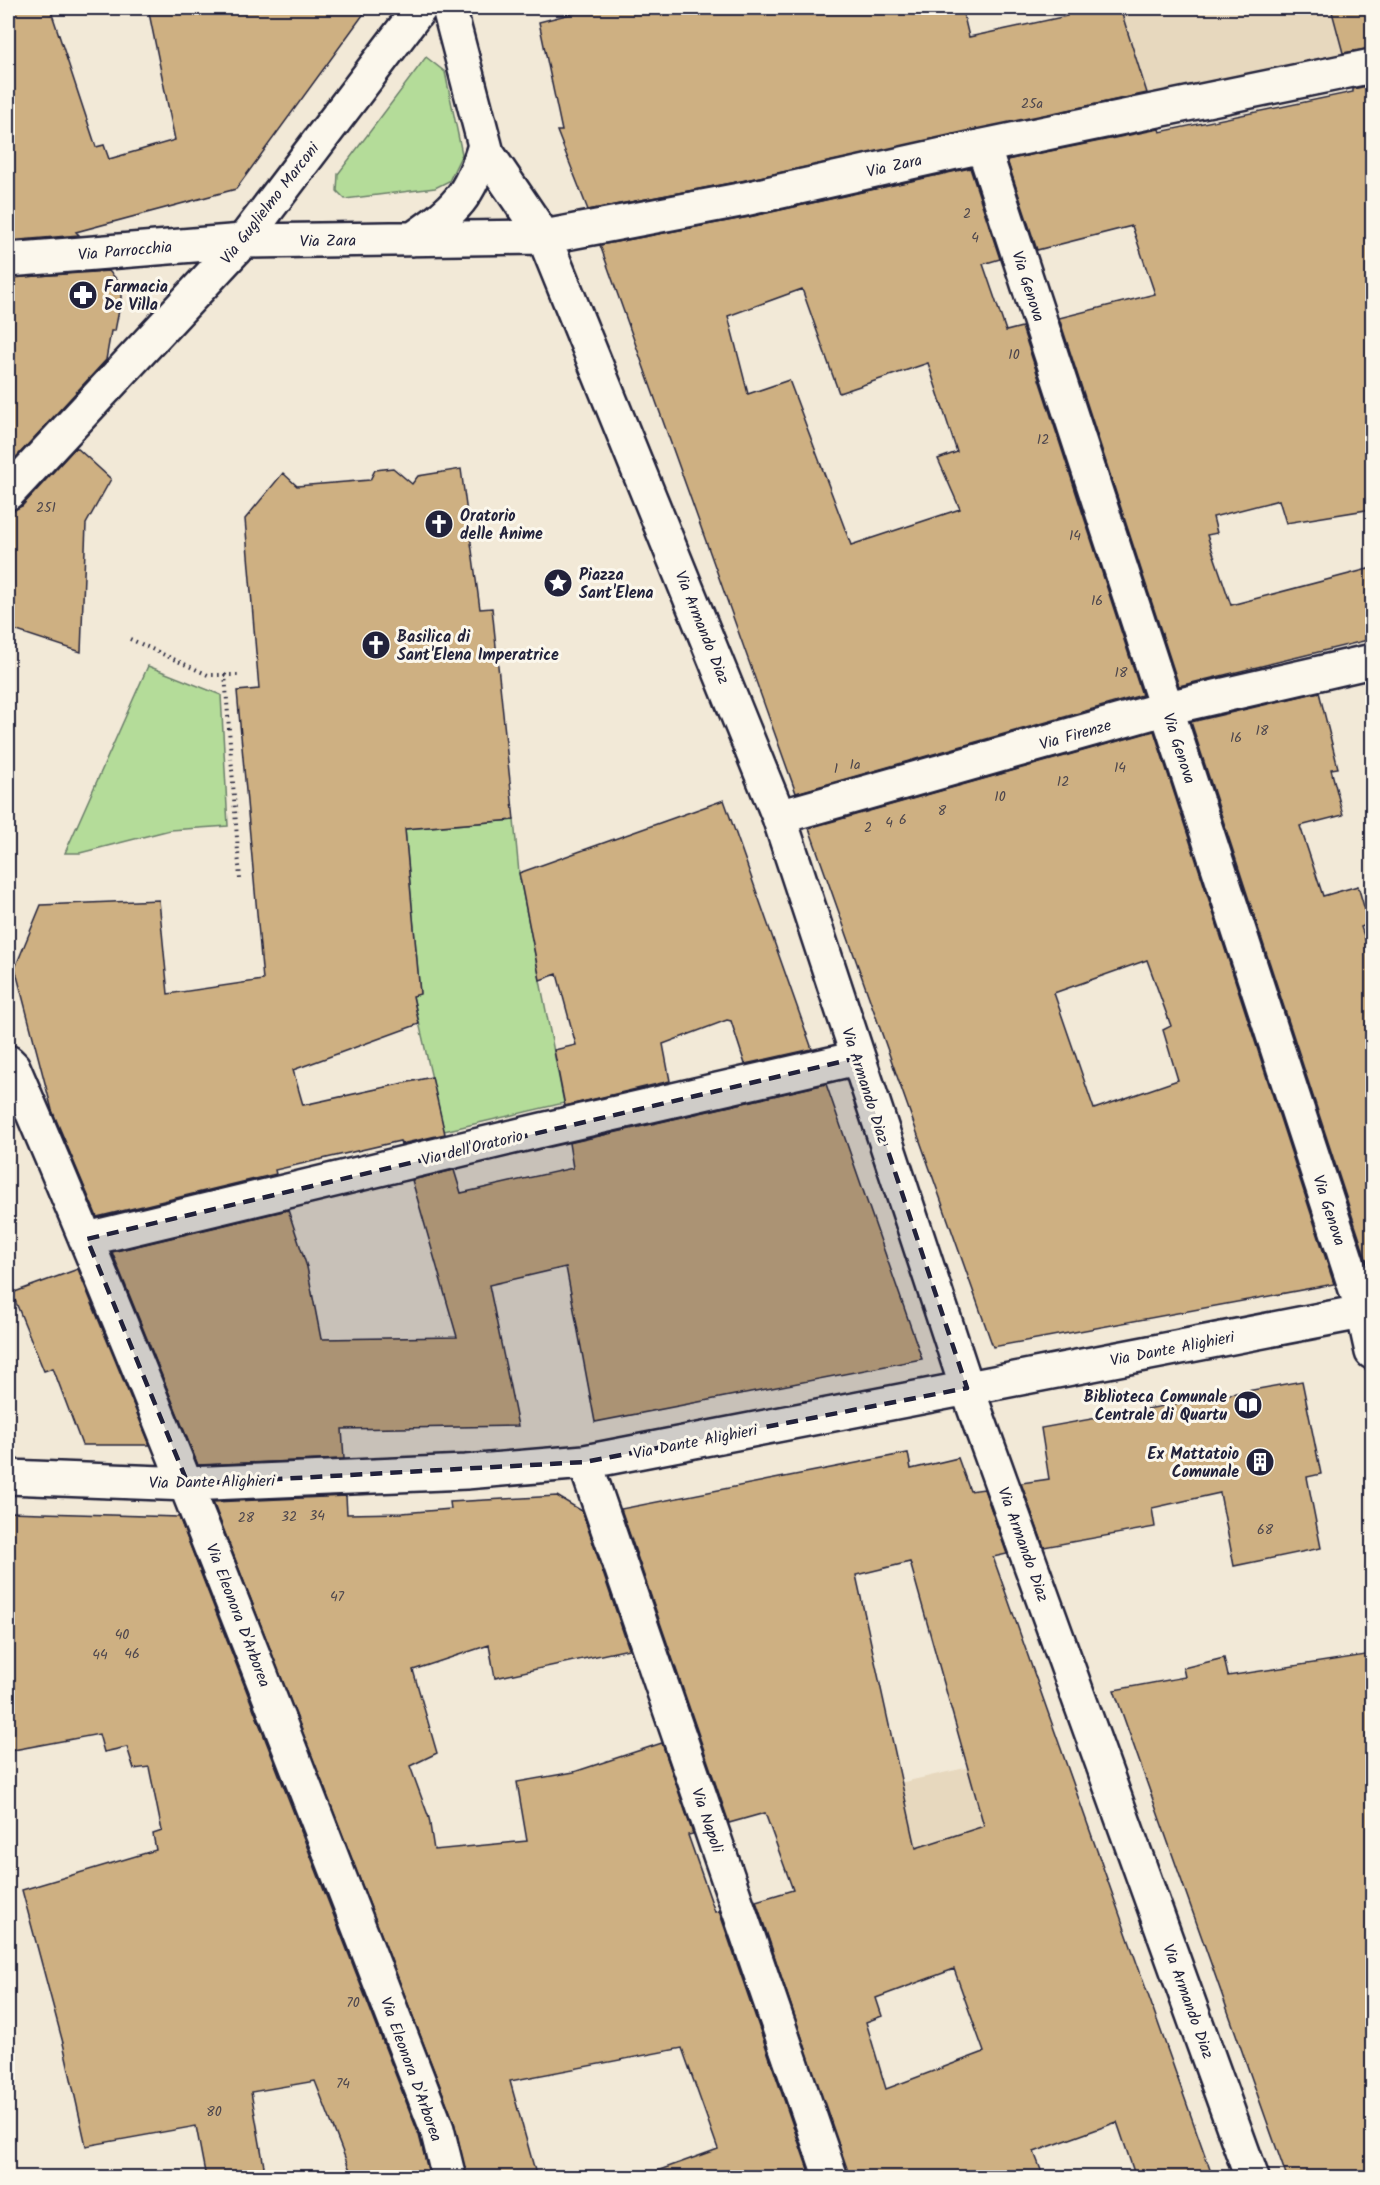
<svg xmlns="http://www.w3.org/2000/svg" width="1380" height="2185" viewBox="0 0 1380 2185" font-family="Kalam,sans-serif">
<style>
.built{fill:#e7d8be}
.green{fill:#b4dc99;stroke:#6b7f6a;stroke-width:1.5}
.building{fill:#ceb082;stroke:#22223b;stroke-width:1.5;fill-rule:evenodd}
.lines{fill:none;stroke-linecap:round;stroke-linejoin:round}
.minor-casing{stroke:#22223b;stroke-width:38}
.major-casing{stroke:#22223b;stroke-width:38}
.path{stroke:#22223b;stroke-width:4;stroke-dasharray:1.5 4.5;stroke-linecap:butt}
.minor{stroke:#fbf7ec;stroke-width:33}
.major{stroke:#fbf7ec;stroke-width:33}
.marked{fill:#22223b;fill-opacity:0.2;stroke:#22223b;stroke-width:4.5;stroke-dasharray:12 8;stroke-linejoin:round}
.labels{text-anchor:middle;stroke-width:6;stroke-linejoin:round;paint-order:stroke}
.number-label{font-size:14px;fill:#4d464d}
.street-label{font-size:16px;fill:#22223b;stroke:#fbf7ec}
.poi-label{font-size:16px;font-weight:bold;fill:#22223b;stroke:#fbf7ec;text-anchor:start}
</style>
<rect width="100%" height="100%" fill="#f2e9d7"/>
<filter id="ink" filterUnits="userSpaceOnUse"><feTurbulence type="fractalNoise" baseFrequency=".0167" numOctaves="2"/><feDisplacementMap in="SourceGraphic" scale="12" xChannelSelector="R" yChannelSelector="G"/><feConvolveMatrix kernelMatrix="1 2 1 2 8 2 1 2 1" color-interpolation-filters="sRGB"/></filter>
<g filter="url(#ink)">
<path class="built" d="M 1120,8 L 1372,8 L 1372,48 L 1148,95 Z
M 1061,1746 L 1083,1811 L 1038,1827 L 908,1895 L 869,1790 Z"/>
<path class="green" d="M 426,57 L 445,72 L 462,154 L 449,181 L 435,188 L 345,199 L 337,191 L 338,174 Z
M 148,666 L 221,695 L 228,826 L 170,830 L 80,853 L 65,853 Z
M 514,820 L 519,873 L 564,1103 L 444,1131 L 413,996 L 420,993 L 405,829 Z"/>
<path class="building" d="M 8,8 L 50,8 L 96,147 L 104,145 L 109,159 L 175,140 L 148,8 L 368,8 L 236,189 L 76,232 L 79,235 L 8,241 Z
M 593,8 L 962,8 L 969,37 L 1067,16 L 1064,8 L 1120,8 L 1147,93 L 741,181 L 588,210 L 557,131 L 562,131 L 539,22 Z
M 1331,8 L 1372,8 L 1372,48 L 1343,53 Z
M 1372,85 L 1372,509 L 1286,523 L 1279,500 L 1213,517 L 1217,533 L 1207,535 L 1231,605 L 1372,568 L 1372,639 L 1179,686 L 1059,318 L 1155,294 L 1132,226 L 1037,250 L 1007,160 L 1159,129 L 1160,132 L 1353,92 L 1353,89 Z
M 970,168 L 1000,259 L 983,264 L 1006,331 L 1022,327 L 1142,695 L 796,793 L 600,245 L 749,217 ZM 802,289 L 839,393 L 928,363 L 957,452 L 938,459 L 960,509 L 851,545 L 789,380 L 748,394 L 728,316 Z
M 109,271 L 121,284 L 121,300 L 115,331 L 111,331 L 106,360 L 8,466 L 8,278 Z
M 76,447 L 111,479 L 86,524 L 81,652 L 8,628 L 8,511 L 22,506 Z
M 393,468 L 412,484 L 418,476 L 461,469 L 480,609 L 492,608 L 514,820 L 405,829 L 420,994 L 413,996 L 419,1024 L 293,1070 L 303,1105 L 432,1077 L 445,1134 L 401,1144 L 400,1141 L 275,1170 L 276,1174 L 97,1217 L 52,1110 L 15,968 L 41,905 L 159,900 L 168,994 L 263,980 L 237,691 L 259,689 L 245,519 L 283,473 L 297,486 L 370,480 L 375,470 Z
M 1319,692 L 1338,768 L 1331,769 L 1343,815 L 1300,826 L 1323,896 L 1358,886 L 1369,924 L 1361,927 L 1372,959 L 1372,1277 L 1191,722 Z
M 1154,731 L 1334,1284 L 993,1347 L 809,828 ZM 1147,960 L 1171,1026 L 1163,1030 L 1178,1080 L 1094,1109 L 1054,993 Z
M 724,800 L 812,1049 L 745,1064 L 731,1021 L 727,1020 L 663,1044 L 670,1081 L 565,1106 L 554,1050 L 576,1045 L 557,974 L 540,980 L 519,873 Z
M 826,1084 L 922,1359 L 595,1422 L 566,1267 L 489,1285 L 518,1426 L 342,1429 L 344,1459 L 198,1465 L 112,1252 L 288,1210 L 307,1267 L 321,1339 L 457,1337 L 412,1180 L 454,1170 L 461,1193 L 573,1168 L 569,1143 Z
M 78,1269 L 106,1338 L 150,1445 L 82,1445 L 53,1368 L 44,1371 L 12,1293 Z
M 1302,1381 L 1321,1474 L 1307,1477 L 1321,1548 L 1234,1566 L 1220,1493 L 1152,1508 L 1155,1527 L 1044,1547 L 1021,1483 L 1049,1479 L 1041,1428 Z
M 908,1453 L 911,1469 L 958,1458 L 970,1491 L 984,1489 L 1007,1554 L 993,1557 L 1213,2178 L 1136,2178 L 1117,2122 L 1034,2152 L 1044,2178 L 849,2178 L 756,1901 L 793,1890 L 765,1813 L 729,1823 L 621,1509 ZM 910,1562 L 984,1826 L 916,1848 L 856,1575 ZM 954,1969 L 984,2052 L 886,2089 L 866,2022 L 882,2016 L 876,1998 Z
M 346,1496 L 347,1514 L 402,1513 L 451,1509 L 450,1502 L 557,1496 L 582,1511 L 629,1649 L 495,1678 L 489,1645 L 413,1670 L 437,1753 L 410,1766 L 429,1818 L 434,1850 L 527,1841 L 517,1782 L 574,1772 L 662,1743 L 693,1834 L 688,1835 L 715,1912 L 719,1911 L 811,2178 L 655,2178 L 654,2172 L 718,2149 L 682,2048 L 510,2081 L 537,2178 L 467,2178 L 454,2122 L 213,1502 Z
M 8,1512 L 179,1517 L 419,2135 L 430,2178 L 353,2178 L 315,2081 L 251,2092 L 266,2178 L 206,2178 L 196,2126 L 86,2146 L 63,2043 L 22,1890 L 156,1850 L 153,1834 L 162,1831 L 149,1767 L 134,1769 L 127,1747 L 104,1752 L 99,1734 L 8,1751 Z
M 1372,1654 L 1372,2178 L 1287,2178 L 1114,1690 L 1185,1677 L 1183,1668 L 1224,1658 L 1228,1676 Z"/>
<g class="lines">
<g class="minor-casing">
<path id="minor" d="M 449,8 L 487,153 L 544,237 L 779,817 L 967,1388 L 1252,2178
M 983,146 L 1363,1311 L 1372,1352
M 413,239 C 456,209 470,197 485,145
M 8,260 L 243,241 L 544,237 L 745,199 L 983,146 L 1372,66
M 779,817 L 1167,708 L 1372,661
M 8,1062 L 13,1067 C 164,1417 299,1773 437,2129 L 449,2178
M 87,1239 L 542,1130 L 857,1058
M 585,1462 L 831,2178
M 8,1477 L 188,1484 L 466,1472 L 585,1462 L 1372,1310"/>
</g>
<g class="major-casing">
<path id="major" d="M 8,493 L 243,241 L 420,8"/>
</g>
<path class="path" d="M 130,639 L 208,675 L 239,675
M 225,674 L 240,879"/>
<use href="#minor" class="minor"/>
<use href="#major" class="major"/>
</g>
</g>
<path class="marked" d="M 857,1058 L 967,1388 L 585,1462 L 188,1484 L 87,1239 Z"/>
<defs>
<g id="pharmacy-disc" transform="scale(1.5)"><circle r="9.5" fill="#22223b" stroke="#fbf7ec"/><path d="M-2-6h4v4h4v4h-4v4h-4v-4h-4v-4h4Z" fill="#fff"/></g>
<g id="church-disc" transform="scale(1.5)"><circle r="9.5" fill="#22223b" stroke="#fbf7ec"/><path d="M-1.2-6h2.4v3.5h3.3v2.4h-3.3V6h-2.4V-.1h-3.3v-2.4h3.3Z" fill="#fff"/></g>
<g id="sight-disc" transform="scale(1.5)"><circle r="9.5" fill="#22223b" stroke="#fbf7ec"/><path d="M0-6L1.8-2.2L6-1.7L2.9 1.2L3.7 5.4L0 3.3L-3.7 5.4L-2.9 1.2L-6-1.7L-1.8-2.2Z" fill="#fff"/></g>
<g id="library-disc" transform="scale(1.5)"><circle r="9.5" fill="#22223b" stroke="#fbf7ec"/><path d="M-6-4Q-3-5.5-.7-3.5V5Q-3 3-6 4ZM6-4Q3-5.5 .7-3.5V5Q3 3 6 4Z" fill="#fff"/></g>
<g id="building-disc" transform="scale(1.5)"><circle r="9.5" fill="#22223b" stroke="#fbf7ec"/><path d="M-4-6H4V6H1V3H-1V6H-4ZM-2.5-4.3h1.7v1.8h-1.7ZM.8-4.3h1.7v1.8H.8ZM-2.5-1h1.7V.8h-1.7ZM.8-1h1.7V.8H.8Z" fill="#fff"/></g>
</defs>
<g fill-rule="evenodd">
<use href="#pharmacy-disc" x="83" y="295"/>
<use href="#church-disc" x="439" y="524"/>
<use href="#sight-disc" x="558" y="583"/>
<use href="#church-disc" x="376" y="645"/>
<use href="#library-disc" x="1248" y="1405"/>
<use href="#building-disc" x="1260" y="1462"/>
</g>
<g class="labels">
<g class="number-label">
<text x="1032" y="108">25a</text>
<text x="967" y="218">2</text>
<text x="975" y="242">4</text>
<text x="1014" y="359">10</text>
<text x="1043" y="444">12</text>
<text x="46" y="512">251</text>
<text x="1075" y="540">14</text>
<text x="1097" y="605">16</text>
<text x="1121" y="677">18</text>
<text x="1262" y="735">18</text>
<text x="1236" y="742">16</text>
<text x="855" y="769">1a</text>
<text x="1120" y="772">14</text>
<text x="836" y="773">1</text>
<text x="1063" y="786">12</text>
<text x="1000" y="801">10</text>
<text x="942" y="815">8</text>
<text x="903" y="824">6</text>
<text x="889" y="827">4</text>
<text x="868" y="832">2</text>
<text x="317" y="1520">34</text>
<text x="289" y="1521">32</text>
<text x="246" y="1522">28</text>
<text x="1265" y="1534">68</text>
<text x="337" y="1601">47</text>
<text x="122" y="1639">40</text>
<text x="132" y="1658">46</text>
<text x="100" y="1659">44</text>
<text x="353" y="2007">70</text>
<text x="343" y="2088">74</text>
<text x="214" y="2116">80</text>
</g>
<g class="street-label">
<text transform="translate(894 165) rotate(-13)" y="6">Via Zara</text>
<text transform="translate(269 203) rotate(-52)" y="6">Via Guglielmo Marconi</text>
<text transform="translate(328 240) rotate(-1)" y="6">Via Zara</text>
<text transform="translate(125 250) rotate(-5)" y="6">Via Parrocchia</text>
<text transform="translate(1029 286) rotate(72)" y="6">Via Genova</text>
<text transform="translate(703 627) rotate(68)" y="6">Via Armando Diaz</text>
<text transform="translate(1075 734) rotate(-16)" y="6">Via Firenze</text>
<text transform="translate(1180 748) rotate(72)" y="6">Via Genova</text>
<text transform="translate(866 1085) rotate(72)" y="6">Via Armando Diaz</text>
<text transform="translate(472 1147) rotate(-14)" y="6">Via dell'Oratorio</text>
<text transform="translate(1330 1210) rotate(72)" y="6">Via Genova</text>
<text transform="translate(1172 1348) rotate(-11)" y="6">Via Dante Alighieri</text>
<text transform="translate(695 1441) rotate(-11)" y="6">Via Dante Alighieri</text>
<text transform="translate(212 1481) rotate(-1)" y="6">Via Dante Alighieri</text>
<text transform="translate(1024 1544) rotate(70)" y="6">Via Armando Diaz</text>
<text transform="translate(239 1615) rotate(69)" y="6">Via Eleonora D'Arborea</text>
<text transform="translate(708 1820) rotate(71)" y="6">Via Napoli</text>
<text transform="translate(1189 2001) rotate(70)" y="6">Via Armando Diaz</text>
<text transform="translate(412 2069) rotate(70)" y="6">Via Eleonora D'Arborea</text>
</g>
<g class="poi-label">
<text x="104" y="292">Farmacia<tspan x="104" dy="18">De Villa</tspan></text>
<text x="460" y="521">Oratorio<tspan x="460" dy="18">delle Anime</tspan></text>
<text x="579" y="580">Piazza<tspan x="579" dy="18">Sant'Elena</tspan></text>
<text x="397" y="642">Basilica di<tspan x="397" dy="18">Sant'Elena Imperatrice</tspan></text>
<text x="1227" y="1402" text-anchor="end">Biblioteca Comunale<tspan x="1227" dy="18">Centrale di Quartu</tspan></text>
<text x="1239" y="1459" text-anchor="end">Ex Mattatoio<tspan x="1239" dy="18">Comunale</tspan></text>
</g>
</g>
<rect width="1380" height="2185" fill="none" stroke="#fbf7ec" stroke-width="30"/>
<rect x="15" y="15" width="1350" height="2155" fill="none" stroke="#22223b" stroke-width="2" filter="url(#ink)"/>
</svg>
